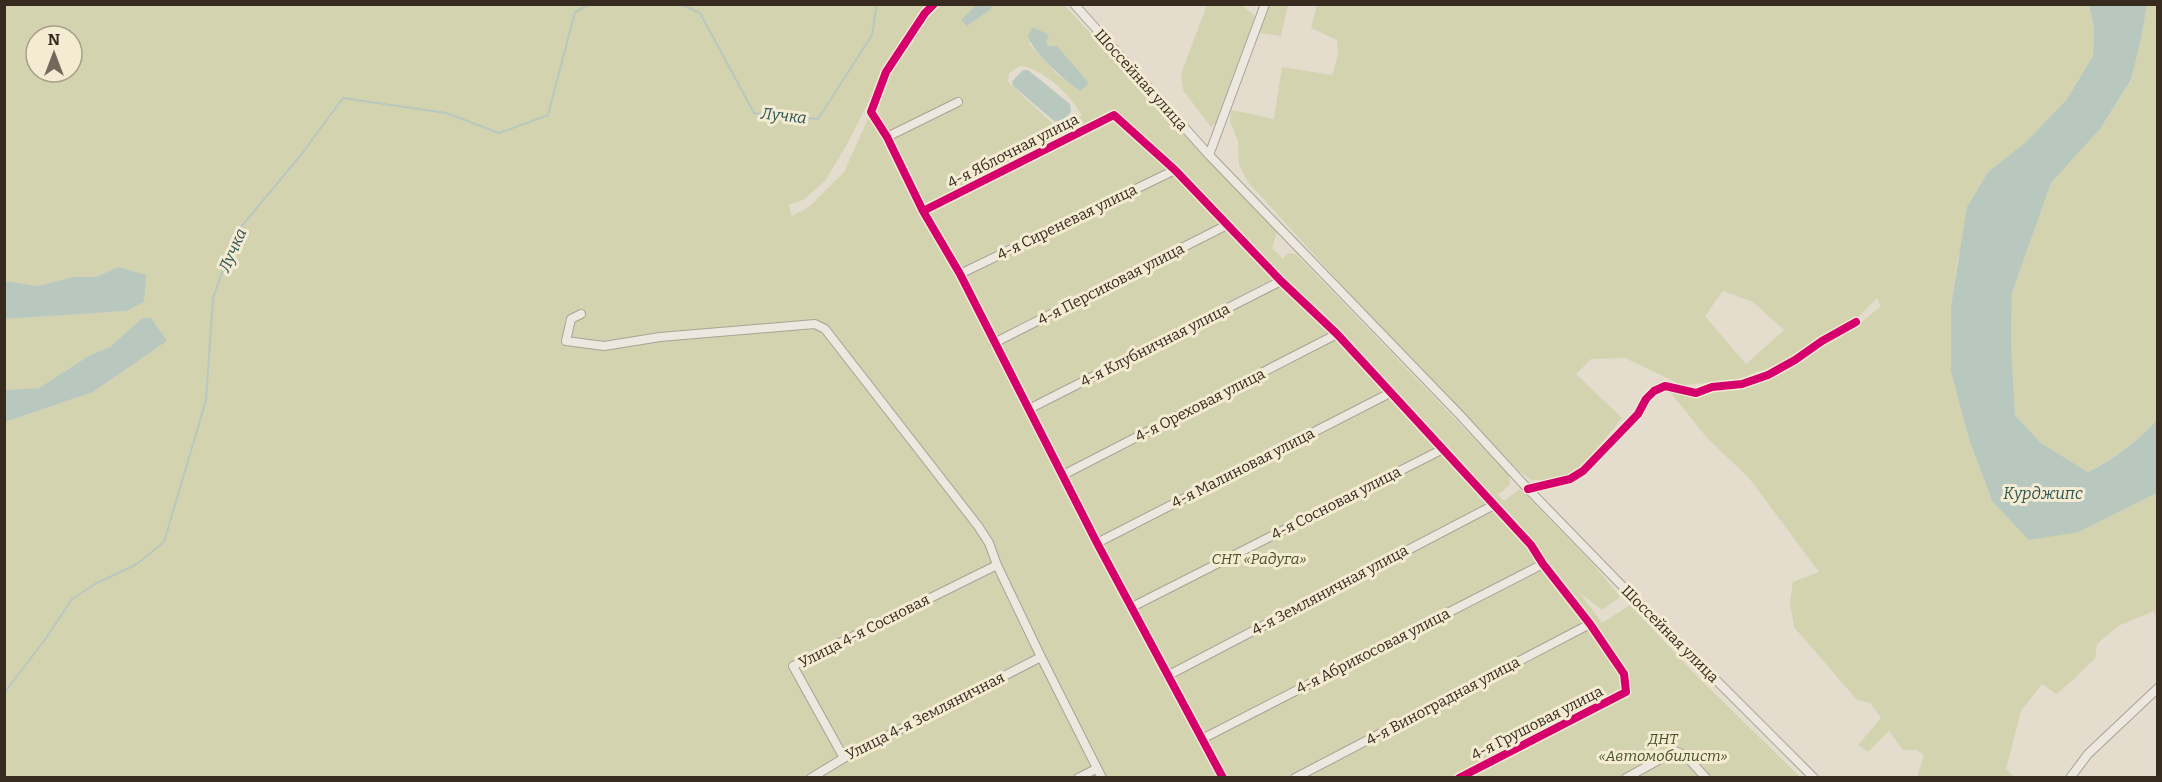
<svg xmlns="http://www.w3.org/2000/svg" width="2162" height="782" viewBox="0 0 2162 782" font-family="Bitter,serif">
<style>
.green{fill:#d3d3b0;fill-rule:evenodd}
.water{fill:#b9c8be}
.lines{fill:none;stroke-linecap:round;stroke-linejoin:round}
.stream{stroke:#b9c8be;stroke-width:2}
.minor-casing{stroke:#a9a196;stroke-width:10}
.minor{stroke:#ece8df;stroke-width:8}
.cycleway-casing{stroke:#f4ebd3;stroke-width:11}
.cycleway{stroke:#d6006c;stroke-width:8}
.labels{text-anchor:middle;stroke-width:6;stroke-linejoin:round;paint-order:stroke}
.street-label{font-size:15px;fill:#372a1f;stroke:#f4ebd3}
.park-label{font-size:15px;font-style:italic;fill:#485326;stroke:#f4ebd3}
.water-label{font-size:16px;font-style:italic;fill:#2e5654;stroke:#f4ebd3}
</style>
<rect width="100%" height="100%" fill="#e4dccd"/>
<path class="green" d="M 5,5 L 932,5 L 900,41 L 846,146 L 825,181 L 803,200 L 788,205 L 792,216 L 809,207 L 844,172 L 892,66 L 915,41 L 911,39 L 936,5 L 977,5 L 961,20 L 967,26 L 990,10 L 991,7 L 990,5 L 1064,5 L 1277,232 L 1272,248 L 1283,259 L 1288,253 L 1296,254 L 1509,475 L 1510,484 L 1502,492 L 1497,494 L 1504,501 L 1520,489 L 1593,564 L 1620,597 L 1602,610 L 1580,593 L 1602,623 L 1630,605 L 1694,673 L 1800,777 L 5,777 L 5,422 L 93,392 L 167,341 L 142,318 L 110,347 L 90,355 L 39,388 L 5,390 L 4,319 L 126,311 L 118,267 L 96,277 L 73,277 L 38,286 L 5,281 ZM 1033,27 L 1048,35 L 1046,41 L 1050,46 L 1057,46 L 1089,83 L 1081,91 L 1057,74 L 1029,44 ZM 36,36 L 72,36 L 72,72 L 36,72 ZM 1020,66 C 1043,68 1072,96 1082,116 L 1054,125 L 1008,82 L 1009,73 Z
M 1207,5 L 1241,5 L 1255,16 L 1216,123 L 1211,127 L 1183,90 L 1181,74 Z
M 1270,5 L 1288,5 L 1281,36 L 1259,33 Z
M 1317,5 L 2089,5 L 2094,27 L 2093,56 L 2067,99 L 2026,142 L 1988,172 L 1958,258 L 1951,306 L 1951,372 L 1969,439 L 1992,501 L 2079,532 L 2157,493 L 2157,621 L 2154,611 L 2118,626 L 2097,644 L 2095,659 C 2081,670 2071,684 2056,694 L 2042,684 L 2021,711 L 2006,769 L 2014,777 L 1917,777 L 1924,755 L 1916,750 L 1903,750 L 1889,731 L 1868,752 L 1858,745 L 1881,718 L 1870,703 L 1857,700 L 1794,627 L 1790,602 L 1793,582 L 1819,572 L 1749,478 L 1708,439 L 1671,393 L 1678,391 L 1697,395 L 1787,367 L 1853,329 L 1881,306 L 1877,298 L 1858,317 L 1805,350 L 1771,367 L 1733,381 L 1682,385 L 1625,358 L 1591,359 L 1576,374 L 1622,418 L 1585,463 L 1567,476 L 1547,480 L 1532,480 L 1520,472 L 1370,316 L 1248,182 L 1239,165 L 1238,141 L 1230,121 L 1231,110 L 1274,119 L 1282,67 L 1332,75 L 1338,55 L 1337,40 L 1311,28 ZM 1723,291 L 1753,302 L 1784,330 L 1746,364 L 1705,316 Z
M 2147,5 L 2157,5 L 2157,420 C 2137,441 2115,458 2088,472 L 2041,443 L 2015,415 L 2011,341 L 2012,293 L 2051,183 L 2100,129 L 2131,81 L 2140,44 Z"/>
<path class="water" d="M 977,4 L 990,5 L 992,7 L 990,10 L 967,26 L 961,20 Z
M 2089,5 L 2147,5 L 2140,44 L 2131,80 L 2100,129 L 2051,183 L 2012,293 L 2011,341 L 2015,415 L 2041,443 L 2088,472 C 2115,459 2137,441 2157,420 L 2157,493 L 2079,532 L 2029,540 L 1992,501 L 1969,439 L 1951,372 L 1951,306 L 1967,207 L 1988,172 L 2026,142 L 2067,99 L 2093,56 L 2094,27 Z
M 1033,27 L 1049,35 L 1046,41 L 1049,46 L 1057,46 L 1089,83 L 1081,91 C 1067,83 1031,51 1028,36 Z
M 1023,70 L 1028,70 L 1070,104 L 1071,112 L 1062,122 L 1054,121 L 1013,86 L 1012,81 Z
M 118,267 L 146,275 L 144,302 L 126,311 L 5,319 L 5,281 L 38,286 L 73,277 L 96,277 Z
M 142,318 L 151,318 L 167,341 L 93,392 L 5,422 L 5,390 L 39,388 L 90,355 L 110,347 Z"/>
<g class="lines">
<path class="stream" d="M 680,4 L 700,13 L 754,113 L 818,119 L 872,35 L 877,4
M 4,693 L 44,641 L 72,599 L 95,584 L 137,564 L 164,542 L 206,400 L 213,298 L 236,233 L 300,156 L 343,98 L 446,113 L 499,133 L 548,115 L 575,12 L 591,4"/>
<g class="minor-casing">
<path id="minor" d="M 934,4 L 925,13 L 886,72 L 871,112 L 887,137 L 923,211 L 960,274 L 1097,543 L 1223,778
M 1074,4 L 1209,155 L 1460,415 L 1528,489 L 1631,595 L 1814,778
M 887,137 L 958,102
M 1209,155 L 1265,4
M 923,211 L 1114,115 L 1175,170 L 1281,281 L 1337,334 L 1531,545 L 1543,564 L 1590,624 L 1624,674 L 1626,692 L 1459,778
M 960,274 L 1175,170
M 581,314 L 571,319 L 566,341 L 604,346 L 660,337 L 815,324 L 825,329 L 978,526 L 989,543 L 997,565 L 1041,657 L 1102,778
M 994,343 L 1227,225
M 1029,409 L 1281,281
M 1063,475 L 1337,334
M 1528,489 L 1570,479 L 1583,471 L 1638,414 L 1646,399 L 1654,391 L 1665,386 L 1696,393 L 1712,387 L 1742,384 L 1768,375 L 1795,360 L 1822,341 L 1856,322
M 1097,543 L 1390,393
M 1132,607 L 1443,449
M 1167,676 L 1494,505
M 1202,739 L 1543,564
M 844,758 L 793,666 L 997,565
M 811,778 L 844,758 L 1041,657
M 1078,778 L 1096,769
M 1295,778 L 1590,624
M 1626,778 L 1675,751 L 1686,756 L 1706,778
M 2070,778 L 2088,754 L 2158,688"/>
</g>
<use href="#minor" class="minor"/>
<g class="cycleway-casing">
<path id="cycleway" d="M 934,4 L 925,13 L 886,72 L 871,112 L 887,137 L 923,211 L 960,274 L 1097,543 L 1223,778
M 923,211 L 1114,115 L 1175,170 L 1281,281 L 1337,334 L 1531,545 L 1543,564 L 1590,624 L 1624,674 L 1626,692 L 1459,778
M 1528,489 L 1570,479 L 1583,471 L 1638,414 L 1646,399 L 1654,391 L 1665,386 L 1696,393 L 1712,387 L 1742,384 L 1768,375 L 1795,360 L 1822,341 L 1856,322"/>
</g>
<use href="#cycleway" class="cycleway"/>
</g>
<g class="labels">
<g class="street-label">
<text transform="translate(1141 80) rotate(48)" y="5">Шоссейная улица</text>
<text transform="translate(1013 151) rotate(-27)" y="5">4-я Яблочная улица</text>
<text transform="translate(1067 222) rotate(-26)" y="5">4-я Сиреневая улица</text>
<text transform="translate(1111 284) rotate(-27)" y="5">4-я Персиковая улица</text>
<text transform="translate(1155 345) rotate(-27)" y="5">4-я Клубничная улица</text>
<text transform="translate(1200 405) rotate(-27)" y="5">4-я Ореховая улица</text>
<text transform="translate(1243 468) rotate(-27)" y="5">4-я Малиновая улица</text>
<text transform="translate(1336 503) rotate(-27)" y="5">4-я Сосновая улица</text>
<text transform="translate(1330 590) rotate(-28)" y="5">4-я Земляничная улица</text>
<text transform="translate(864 631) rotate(-27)" y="5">Улица 4-я Сосновая</text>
<text transform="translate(1670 634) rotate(45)" y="5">Шоссейная улица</text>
<text transform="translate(1373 651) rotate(-27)" y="5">4-я Абрикосовая улица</text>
<text transform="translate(1443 701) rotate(-28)" y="5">4-я Виноградная улица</text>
<text transform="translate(925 716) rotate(-27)" y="5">Улица 4-я Земляничная</text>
<text transform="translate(1537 723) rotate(-27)" y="5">4-я Грушовая улица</text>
</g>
<g class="park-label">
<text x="1259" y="564">СНТ «Радуга»</text>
<text x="1663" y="744">ДНТ<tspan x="1663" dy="17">«Автомобилист»</tspan></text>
</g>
<g class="water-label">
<text transform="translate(784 115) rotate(6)" y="6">Лучка</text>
<text transform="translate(232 250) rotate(-66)" y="6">Лучка</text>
<text x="2043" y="499">Курджипс</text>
</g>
</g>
<rect width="2162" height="782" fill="none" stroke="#372a1f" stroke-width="12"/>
<g transform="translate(54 54)"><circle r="28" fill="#f4ebd3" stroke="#a89e8b" stroke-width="1.5"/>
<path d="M0-4.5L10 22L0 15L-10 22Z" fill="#74685c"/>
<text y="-9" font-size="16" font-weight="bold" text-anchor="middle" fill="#372a1f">N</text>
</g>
</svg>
